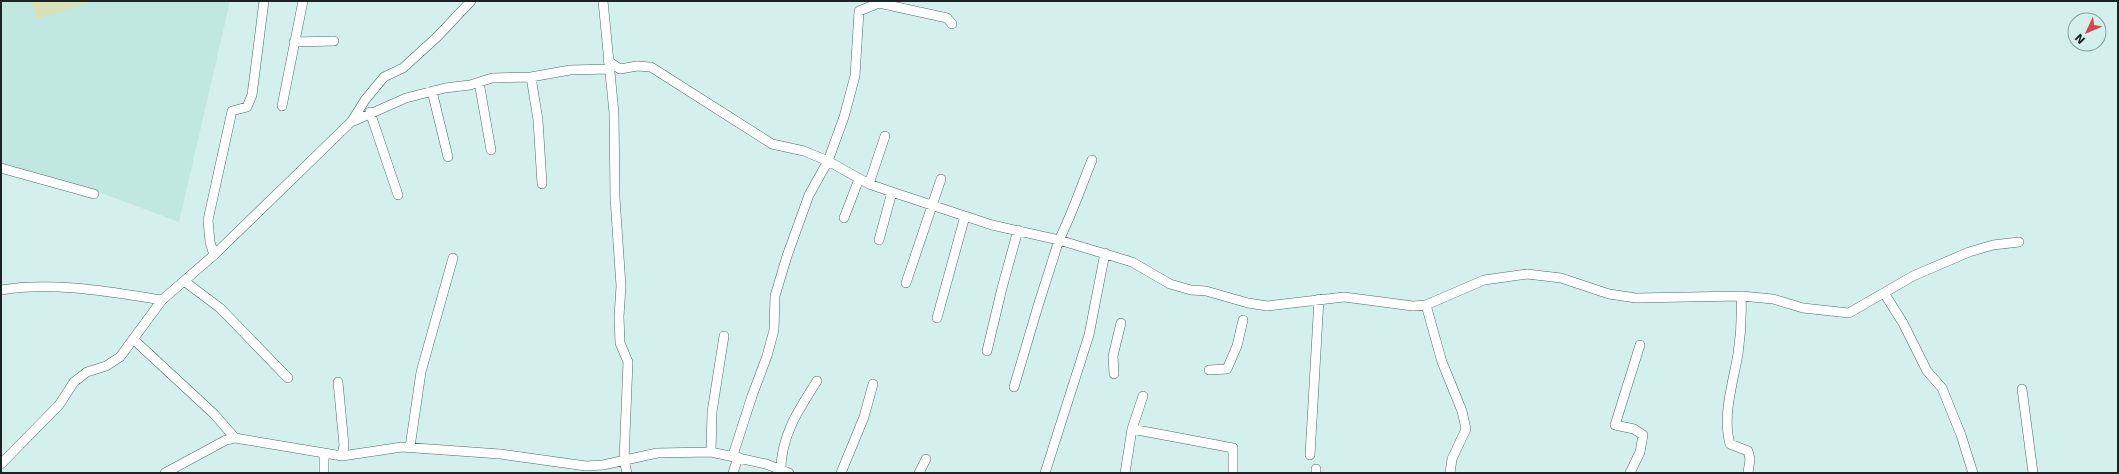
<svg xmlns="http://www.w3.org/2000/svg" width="2119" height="474" viewBox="0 0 2119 474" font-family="'DejaVu Sans',sans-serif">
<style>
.built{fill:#c1e7e1}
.green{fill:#d7e2b8}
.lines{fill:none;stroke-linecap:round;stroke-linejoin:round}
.minor-casing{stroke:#516a67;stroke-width:10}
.minor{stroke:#fff;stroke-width:9}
</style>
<rect width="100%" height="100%" fill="#d4f0ec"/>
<path class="built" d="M 1,1 L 230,1 L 179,222 L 104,194 L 1,164 Z"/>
<path class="green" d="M 31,1 L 96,1 L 37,19 Z"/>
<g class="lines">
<g class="minor-casing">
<path id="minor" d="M 603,1 L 614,113 L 615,198 L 621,286 L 619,317 L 620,343 L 628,362 L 624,460 L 627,473
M 294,42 L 334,41
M 608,61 L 620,69 L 637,66 L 651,67 L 772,144 L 804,151 L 828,161 L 869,184 L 892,192 L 992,225 L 1059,240 C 1072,214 1081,187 1092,160
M 531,77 L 538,120 L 542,184
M 479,82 L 491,150
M 432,91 L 448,157
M 282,106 L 303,1
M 370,112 L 398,195
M 354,121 L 406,98 L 445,88 L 470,85 L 492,78 L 531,77 L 570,70 L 609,69
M 1,168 L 94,194
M 869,184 L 885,136
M 844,218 L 859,179
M 879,240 L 892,192
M 214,255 L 210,242 L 208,220 L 232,111 L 247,107 L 252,95 L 264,1
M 184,281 L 220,308 L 288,378
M 906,283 L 941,179
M 1,290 C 52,281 111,292 162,300
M 1884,293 L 1903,323 L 1927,371 L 1942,388 L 1961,435 L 1973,473
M 1741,296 C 1742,316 1741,334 1738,354 C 1733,383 1722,416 1730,444 L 1748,451 L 1750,459 L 1748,473
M 1426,305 L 1442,362 L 1462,411 L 1466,429 L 1452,459 L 1450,473
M 937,318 L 965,216
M 133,339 L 214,414 L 235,438
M 987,351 L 1002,288 L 1018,230
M 1209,370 L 1227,369 L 1237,346 L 1243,320
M 1114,374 L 1113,356 L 1121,323
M 338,382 L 344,445 L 342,456
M 1014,387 L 1038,306 L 1059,240 L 1132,262 L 1170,284 L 1191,290 L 1206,291 L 1248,303 L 1267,306 L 1344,297 L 1413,306 L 1426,305 L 1484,280 L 1527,274 L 1561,278 L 1609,294 L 1636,298 L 1741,296 L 1773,299 L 1803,308 L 1849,313 L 1913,276 L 1969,252 L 1993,245 L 2019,242
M 2022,389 L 2033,473
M 1132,429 L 1233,448 L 1233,473
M 410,447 L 421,372 L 453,258
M 711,452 L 712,412 L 724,336
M 324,453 L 324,473
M 733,455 L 752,396 L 767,356 L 774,330 L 775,296 L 787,256 L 809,195 L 828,161 L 844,117 L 855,76 L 859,11 L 879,3 L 947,18 L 952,24
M 1310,455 L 1319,299
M 1,464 L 59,405 L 74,382 L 87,372 L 106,366 L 120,357 L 162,300 L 214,255 L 352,121 L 365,100 L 384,77 L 403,68 L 437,37 L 471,1
M 781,469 C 781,436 799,409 817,381
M 165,473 L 226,440 L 235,438 L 342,456 L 402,447 L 500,454 L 586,466 L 603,465 L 657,453 L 711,452 L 766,464 L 789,473
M 733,473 L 738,457
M 841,473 L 864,417 L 873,384
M 919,473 L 926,459
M 1045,473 L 1089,335 L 1105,253
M 1125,473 L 1132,429 L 1143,396
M 1316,473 L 1316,469
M 1630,473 L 1640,452 L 1643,435 L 1634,429 L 1615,425 L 1640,345"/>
</g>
<use href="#minor" class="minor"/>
</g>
<rect width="2119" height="474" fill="none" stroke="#1a2423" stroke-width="4"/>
<g transform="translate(2087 32) rotate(226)"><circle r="19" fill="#d4f0ec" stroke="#8a9e9c"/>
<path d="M0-3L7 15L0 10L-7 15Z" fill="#d6464f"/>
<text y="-6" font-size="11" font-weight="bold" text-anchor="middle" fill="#1a2423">N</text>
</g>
</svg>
